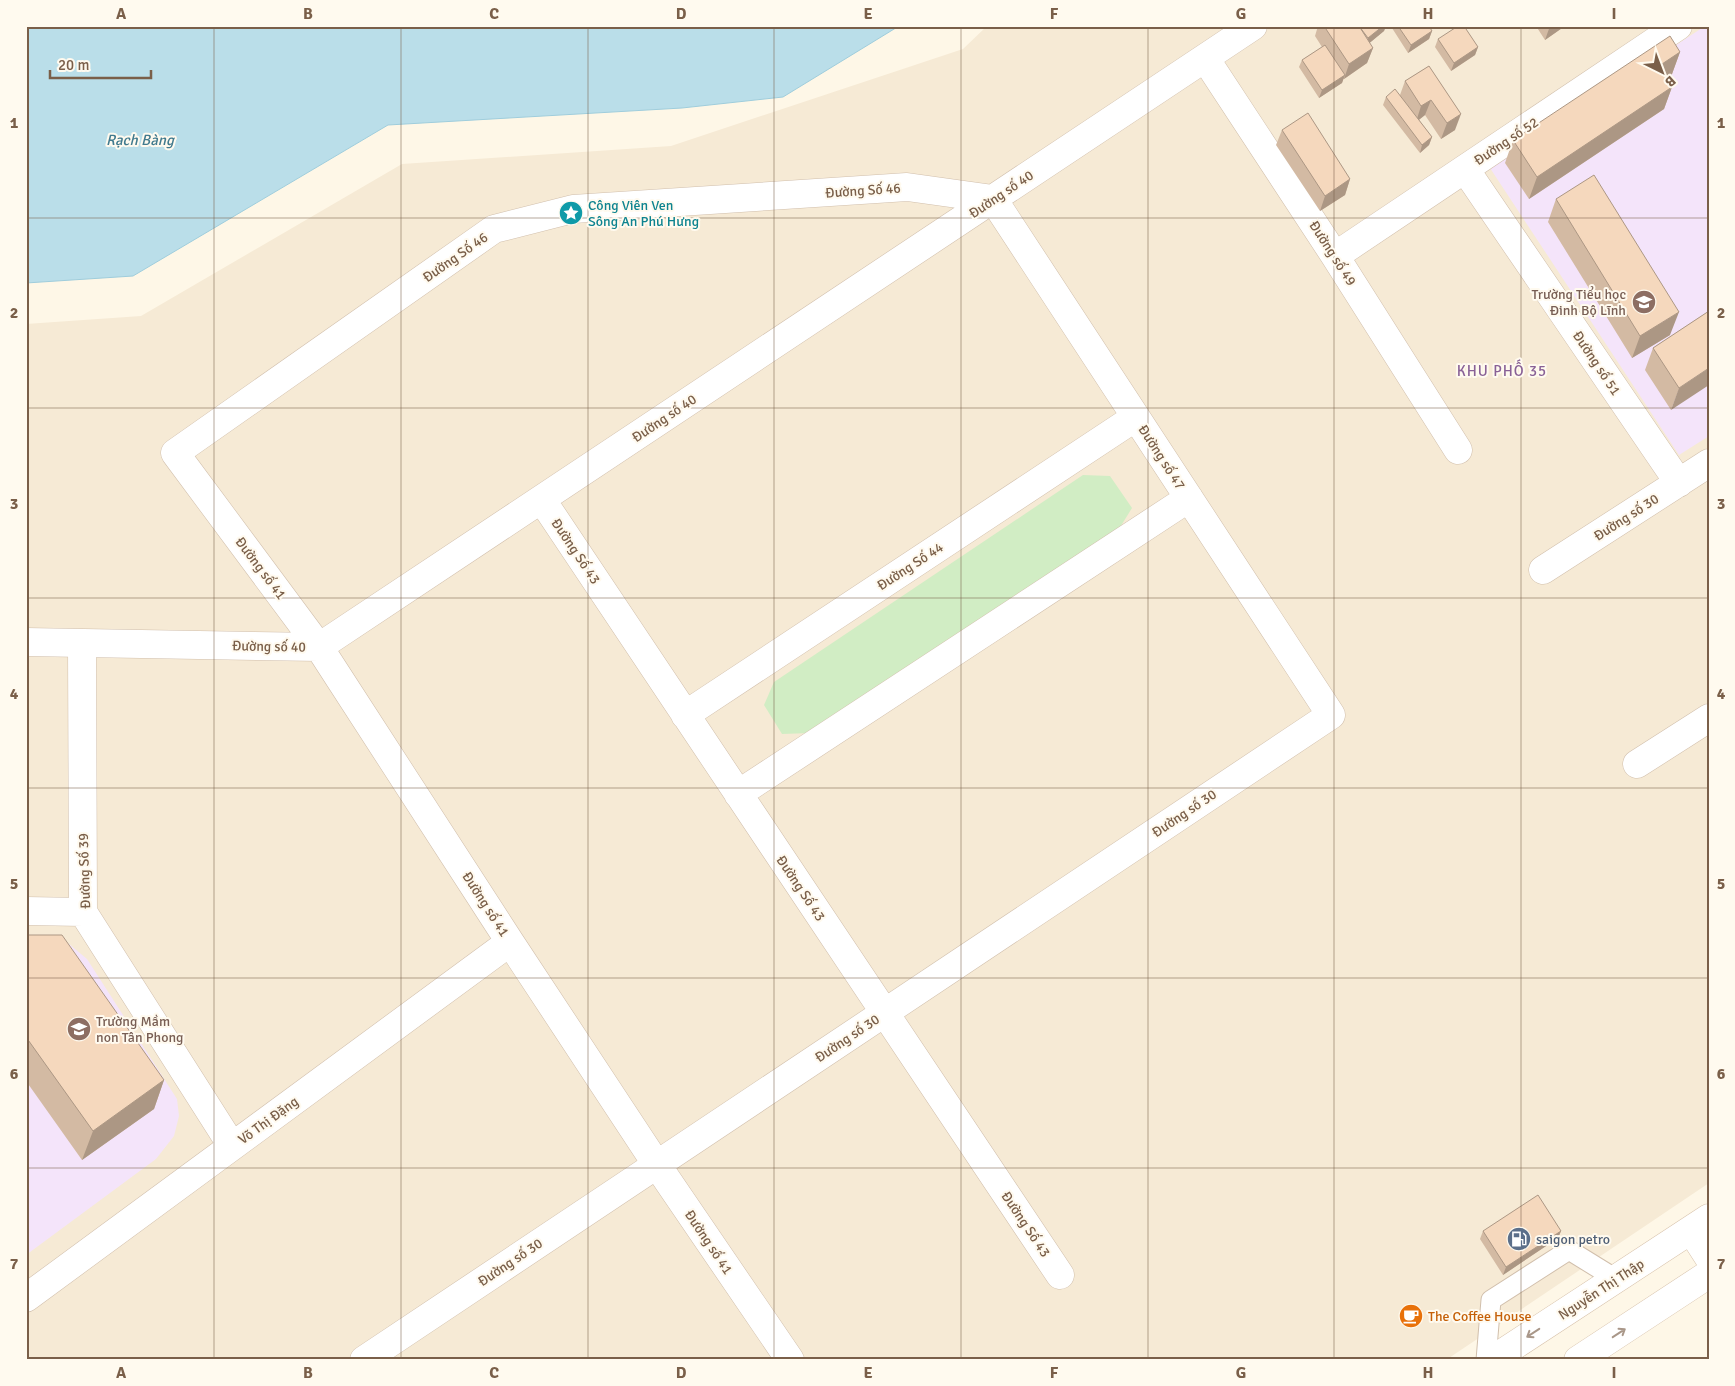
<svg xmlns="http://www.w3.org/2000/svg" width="1735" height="1386" viewBox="0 0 1735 1386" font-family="Signika,sans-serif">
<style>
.residential{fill:#f6ead5}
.education{fill:#f4e4fa}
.green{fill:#d1edc4}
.water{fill:#badee9;stroke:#9fcddc}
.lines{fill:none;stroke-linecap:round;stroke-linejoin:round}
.lane-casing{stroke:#d1bfac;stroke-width:21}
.street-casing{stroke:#d1bfac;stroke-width:29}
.secondary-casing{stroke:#d7c2ab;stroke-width:29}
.lane{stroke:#fff;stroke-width:19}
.street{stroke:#fff;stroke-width:28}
.secondary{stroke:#fff;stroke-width:28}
.wall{fill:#d3baa3}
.shaded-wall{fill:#ac9784}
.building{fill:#f5d8bd;stroke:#ac9784}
.oneway{stroke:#a99789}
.grid{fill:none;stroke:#7a5f49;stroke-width:1;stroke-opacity:0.55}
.labels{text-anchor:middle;stroke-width:4;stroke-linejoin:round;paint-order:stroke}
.street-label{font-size:14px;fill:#7a5f49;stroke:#fffaef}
.culture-label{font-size:14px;fill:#0d838f;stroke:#fffaef;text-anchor:start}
.education-label{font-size:14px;fill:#785e54;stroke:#fffaef;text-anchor:end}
.service-label{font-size:14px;fill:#4e5e75;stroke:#fffaef;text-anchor:start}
.food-label{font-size:14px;fill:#c56008;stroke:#fffaef;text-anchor:start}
.water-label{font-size:15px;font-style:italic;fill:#417a8e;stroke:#fffaef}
.neighbourhood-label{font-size:15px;letter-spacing:1px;fill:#896196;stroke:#fffaef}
.neatline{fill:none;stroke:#7a5f49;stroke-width:2}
.grid-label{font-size:16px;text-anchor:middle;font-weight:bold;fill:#7a5f49}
</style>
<rect width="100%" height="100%" fill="#fef7e7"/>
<path class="residential" d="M 987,26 L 1709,26 L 1709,1183 L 1446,1360 L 26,1360 L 26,324 L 141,316 L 402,164 L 671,146 L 963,49 Z"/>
<path class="education" d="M 1705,26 L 1709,26 L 1709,436 L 1679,455 L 1490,168 Z
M 26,939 L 47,939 L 69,944 L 87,959 L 177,1099 L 179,1116 L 174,1136 L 156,1159 L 26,1255 Z"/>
<path class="green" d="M 1083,475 L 1110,476 L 1132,508 L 1119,529 L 811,733 L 782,734 L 764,705 L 774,682 Z"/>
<path class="water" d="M 26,26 L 899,26 L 783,97 L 682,108 L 388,125 L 133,276 L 26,283 Z"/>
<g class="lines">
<g class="lane-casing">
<path id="lane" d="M 1486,1360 L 1491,1300 L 1569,1250 L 1616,1279"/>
</g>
<g class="street-casing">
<path id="street" d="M 1205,58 L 1335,256 L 1458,450
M 1465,169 L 1679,483
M 1335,256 L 1678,26
M 542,500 L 1060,1275
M 1543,570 L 1709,463
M 26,642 L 319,647 L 1253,26
M 82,643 L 83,912 L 232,1146
M 685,715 L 1136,417
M 1637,764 L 1709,718
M 738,794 L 1189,498
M 26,911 L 83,912
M 26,1298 L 510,942
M 364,1360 L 1331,715 L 993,199 L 907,187 L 573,209 L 494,229 L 175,453 L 319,647 L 510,942 L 657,1165 L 790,1360"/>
</g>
<g class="secondary-casing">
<path id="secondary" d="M 1691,1230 L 1709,1258
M 1492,1360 L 1709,1218
M 1578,1360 L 1709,1274"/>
</g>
<use href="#lane" class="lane"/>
<use href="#street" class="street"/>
<use href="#secondary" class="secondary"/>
</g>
<path class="wall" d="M 1318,26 L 1386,26 L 1384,31 L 1369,43 L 1373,48 L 1367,63 L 1344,79 L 1343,79 L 1342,83 L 1319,98 L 1299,67 L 1302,60 L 1322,47 L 1315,36 Z
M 1392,26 L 1429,26 L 1432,31 L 1429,39 L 1408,53 L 1392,28 Z
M 1536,26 L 1565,26 L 1545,40 Z
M 1438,39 L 1478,47 L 1475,55 L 1451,71 L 1435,47 Z
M 1680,52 L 1672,74 L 1667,78 L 1672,87 L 1664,109 L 1529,199 L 1505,163 L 1513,140 Z
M 1429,66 L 1455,130 L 1441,139 L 1425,115 L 1419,120 L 1432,137 L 1429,145 L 1420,153 L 1383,105 L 1386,97 L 1400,95 L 1405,81 Z
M 1282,130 L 1350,179 L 1345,195 L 1320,211 L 1276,145 Z
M 1556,199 L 1670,335 L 1632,358 L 1548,222 Z
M 1709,311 L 1671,410 L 1645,370 L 1653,348 Z
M 26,935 L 164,1080 L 154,1109 L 82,1160 L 26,1081 Z
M 1483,1231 L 1561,1231 L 1558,1238 L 1503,1275 L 1480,1239 Z"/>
<path class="shaded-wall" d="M 1383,26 L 1386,26 L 1384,31 L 1366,46 L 1368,38 Z
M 1550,26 L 1565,26 L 1545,40 Z
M 1432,31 L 1429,39 L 1408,53 L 1411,45 Z
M 1478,47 L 1475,55 L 1451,71 L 1454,63 Z
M 1373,48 L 1367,63 L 1344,79 L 1349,64 Z
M 1680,52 L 1672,74 L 1651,89 L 1659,66 Z
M 1345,75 L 1342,83 L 1319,98 L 1322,90 Z
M 1672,87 L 1664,109 L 1529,199 L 1537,177 Z
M 1431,100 L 1425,115 L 1416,122 L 1421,106 Z
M 1461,114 L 1455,130 L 1441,139 L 1447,123 Z
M 1432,137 L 1429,145 L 1420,153 L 1422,145 Z
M 1350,179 L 1345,195 L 1320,211 L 1325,196 Z
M 1679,312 L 1670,335 L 1632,358 L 1640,336 Z
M 1709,368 L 1709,385 L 1671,410 L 1679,388 Z
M 164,1080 L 154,1109 L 82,1160 L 93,1131 Z
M 1561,1231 L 1558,1238 L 1503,1275 L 1506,1267 Z"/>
<path class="building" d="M 1324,26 L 1359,26 L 1373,48 L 1349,64 Z
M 1359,26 L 1383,26 L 1368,38 Z
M 1398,26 L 1429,26 L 1432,31 L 1411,45 Z
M 1458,26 L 1464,26 L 1478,47 L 1454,63 L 1438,39 Z
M 1670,36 L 1680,52 L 1659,66 L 1672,87 L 1537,177 L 1513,140 Z
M 1325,45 L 1345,75 L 1322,90 L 1302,60 Z
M 1429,66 L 1461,114 L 1447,123 L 1431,100 L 1421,106 L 1405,81 Z
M 1395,89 L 1432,137 L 1422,145 L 1386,97 Z
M 1308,113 L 1350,179 L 1325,196 L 1282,130 Z
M 1594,175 L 1679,312 L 1640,336 L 1556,199 Z
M 1709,311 L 1709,368 L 1679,388 L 1653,348 Z
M 26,935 L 62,935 L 164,1080 L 93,1131 L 26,1037 Z
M 1538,1195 L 1561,1231 L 1506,1267 L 1483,1231 Z"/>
<defs><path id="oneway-shaft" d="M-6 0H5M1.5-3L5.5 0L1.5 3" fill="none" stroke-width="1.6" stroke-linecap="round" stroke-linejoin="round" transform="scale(1.25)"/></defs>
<g class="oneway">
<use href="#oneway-shaft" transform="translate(1533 1333) rotate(147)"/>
<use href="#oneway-shaft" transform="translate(1619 1333) rotate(-33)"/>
</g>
<path class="grid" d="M 214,26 L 214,1360M 401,26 L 401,1360M 588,26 L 588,1360M 774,26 L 774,1360M 961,26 L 961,1360M 1148,26 L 1148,1360M 1334,26 L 1334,1360M 1521,26 L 1521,1360M 26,218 L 1709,218M 26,408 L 1709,408M 26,598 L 1709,598M 26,788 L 1709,788M 26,978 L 1709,978M 26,1168 L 1709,1168"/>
<defs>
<g id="sight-disc" transform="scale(1.25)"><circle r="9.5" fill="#0f9aa8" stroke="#fffaef"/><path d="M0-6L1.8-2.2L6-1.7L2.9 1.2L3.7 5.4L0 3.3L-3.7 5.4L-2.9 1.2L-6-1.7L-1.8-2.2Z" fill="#fff"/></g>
<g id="school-disc" transform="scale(1.25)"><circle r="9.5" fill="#8d6e63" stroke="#fffaef"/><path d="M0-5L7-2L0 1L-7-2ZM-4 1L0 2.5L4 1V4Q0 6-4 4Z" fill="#fff"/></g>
<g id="fuel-disc" transform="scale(1.25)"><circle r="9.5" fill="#5c6f8a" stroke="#fffaef"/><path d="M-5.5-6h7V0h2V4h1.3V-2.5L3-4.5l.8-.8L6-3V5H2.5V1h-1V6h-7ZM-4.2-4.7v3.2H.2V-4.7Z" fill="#fff"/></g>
<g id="cafe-disc" transform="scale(1.25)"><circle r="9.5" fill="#e8710a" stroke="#fffaef"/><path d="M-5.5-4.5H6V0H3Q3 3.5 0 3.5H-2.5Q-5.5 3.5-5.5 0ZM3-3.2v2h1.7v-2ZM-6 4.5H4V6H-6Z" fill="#fff"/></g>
</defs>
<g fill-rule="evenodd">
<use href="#sight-disc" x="571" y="213"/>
<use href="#school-disc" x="1644" y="302"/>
<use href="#school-disc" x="79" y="1029"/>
<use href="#fuel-disc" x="1519" y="1239"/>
<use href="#cafe-disc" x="1411" y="1316"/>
</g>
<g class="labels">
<g class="street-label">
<text transform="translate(1506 141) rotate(-34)" y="5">Đường số 52</text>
<text transform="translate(863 190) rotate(-4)" y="5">Đường Số 46</text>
<text transform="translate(1001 194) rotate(-34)" y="5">Đường số 40</text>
<text transform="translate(1333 253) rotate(57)" y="5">Đường số 49</text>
<text transform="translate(455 257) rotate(-35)" y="5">Đường Số 46</text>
<text transform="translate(1597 363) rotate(56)" y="5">Đường số 51</text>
<text transform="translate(664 418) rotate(-34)" y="5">Đường số 40</text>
<text transform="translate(1162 457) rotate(57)" y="5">Đường số 47</text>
<text transform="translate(1626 517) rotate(-33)" y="5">Đường số 30</text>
<text transform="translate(576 551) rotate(56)" y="5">Đường Số 43</text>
<text transform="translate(910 566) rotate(-33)" y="5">Đường Số 44</text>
<text transform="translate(261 568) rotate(53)" y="5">Đường số 41</text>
<text transform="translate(269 646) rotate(1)" y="5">Đường số 40</text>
<text transform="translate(1184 813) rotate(-34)" y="5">Đường số 30</text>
<text transform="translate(84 871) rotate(-92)" y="5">Đường Số 39</text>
<text transform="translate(801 888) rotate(56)" y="5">Đường Số 43</text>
<text transform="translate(486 904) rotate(57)" y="5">Đường số 41</text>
<text transform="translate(847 1038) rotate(-34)" y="5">Đường số 30</text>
<text transform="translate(268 1120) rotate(-36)" y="5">Võ Thị Đặng</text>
<text transform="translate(1026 1224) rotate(56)" y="5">Đường Số 43</text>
<text transform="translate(709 1242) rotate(56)" y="5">Đường số 41</text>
<text transform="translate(510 1262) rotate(-34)" y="5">Đường số 30</text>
<text transform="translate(1601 1289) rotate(-33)" y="5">Nguyễn Thị Thập</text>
</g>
<g class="culture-label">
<text x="588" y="210">Công Viên Ven<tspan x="588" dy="16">Sông An Phú Hưng</tspan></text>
</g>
<g class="education-label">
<text x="1626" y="299">Trường Tiểu học<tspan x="1626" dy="16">Đinh Bộ Lĩnh</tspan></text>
<text x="96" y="1026" text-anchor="start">Trường Mầm<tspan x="96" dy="16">non Tân Phong</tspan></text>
</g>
<g class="service-label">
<text x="1536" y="1244">saigon petro</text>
</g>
<g class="food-label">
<text x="1428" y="1321">The Coffee House</text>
</g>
<g class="water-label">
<text x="140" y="145">Rạch Bàng</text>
</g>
<g class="neighbourhood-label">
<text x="1502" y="376">KHU PHỐ 35</text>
</g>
</g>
<rect width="1735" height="1386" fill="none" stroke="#fffaef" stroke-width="55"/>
<g transform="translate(1662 72) rotate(138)" stroke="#fffaef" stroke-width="4" paint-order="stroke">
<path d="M0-4L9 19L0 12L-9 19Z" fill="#7a5f49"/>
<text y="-8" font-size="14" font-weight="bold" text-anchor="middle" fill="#7a5f49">B</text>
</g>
<path d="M50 70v8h101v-8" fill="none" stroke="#7a5f49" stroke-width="2.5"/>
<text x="58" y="70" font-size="15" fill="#7a5f49" stroke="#fffaef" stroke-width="4" paint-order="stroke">20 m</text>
<rect x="28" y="28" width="1680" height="1330" class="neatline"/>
<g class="grid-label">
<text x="121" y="19">A</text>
<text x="308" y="19">B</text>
<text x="494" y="19">C</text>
<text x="681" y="19">D</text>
<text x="868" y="19">E</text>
<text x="1054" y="19">F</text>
<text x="1241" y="19">G</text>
<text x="1428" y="19">H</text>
<text x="1614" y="19">I</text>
<text x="14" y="128">1</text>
<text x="1721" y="128">1</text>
<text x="14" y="318">2</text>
<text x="1721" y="318">2</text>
<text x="14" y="509">3</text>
<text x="1721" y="509">3</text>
<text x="14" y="699">4</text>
<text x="1721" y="699">4</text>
<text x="14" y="889">5</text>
<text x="1721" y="889">5</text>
<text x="14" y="1079">6</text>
<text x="1721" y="1079">6</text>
<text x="14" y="1269">7</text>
<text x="1721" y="1269">7</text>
<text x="121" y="1378">A</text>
<text x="308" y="1378">B</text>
<text x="494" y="1378">C</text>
<text x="681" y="1378">D</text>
<text x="868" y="1378">E</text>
<text x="1054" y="1378">F</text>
<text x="1241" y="1378">G</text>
<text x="1428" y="1378">H</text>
<text x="1614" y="1378">I</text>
</g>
</svg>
